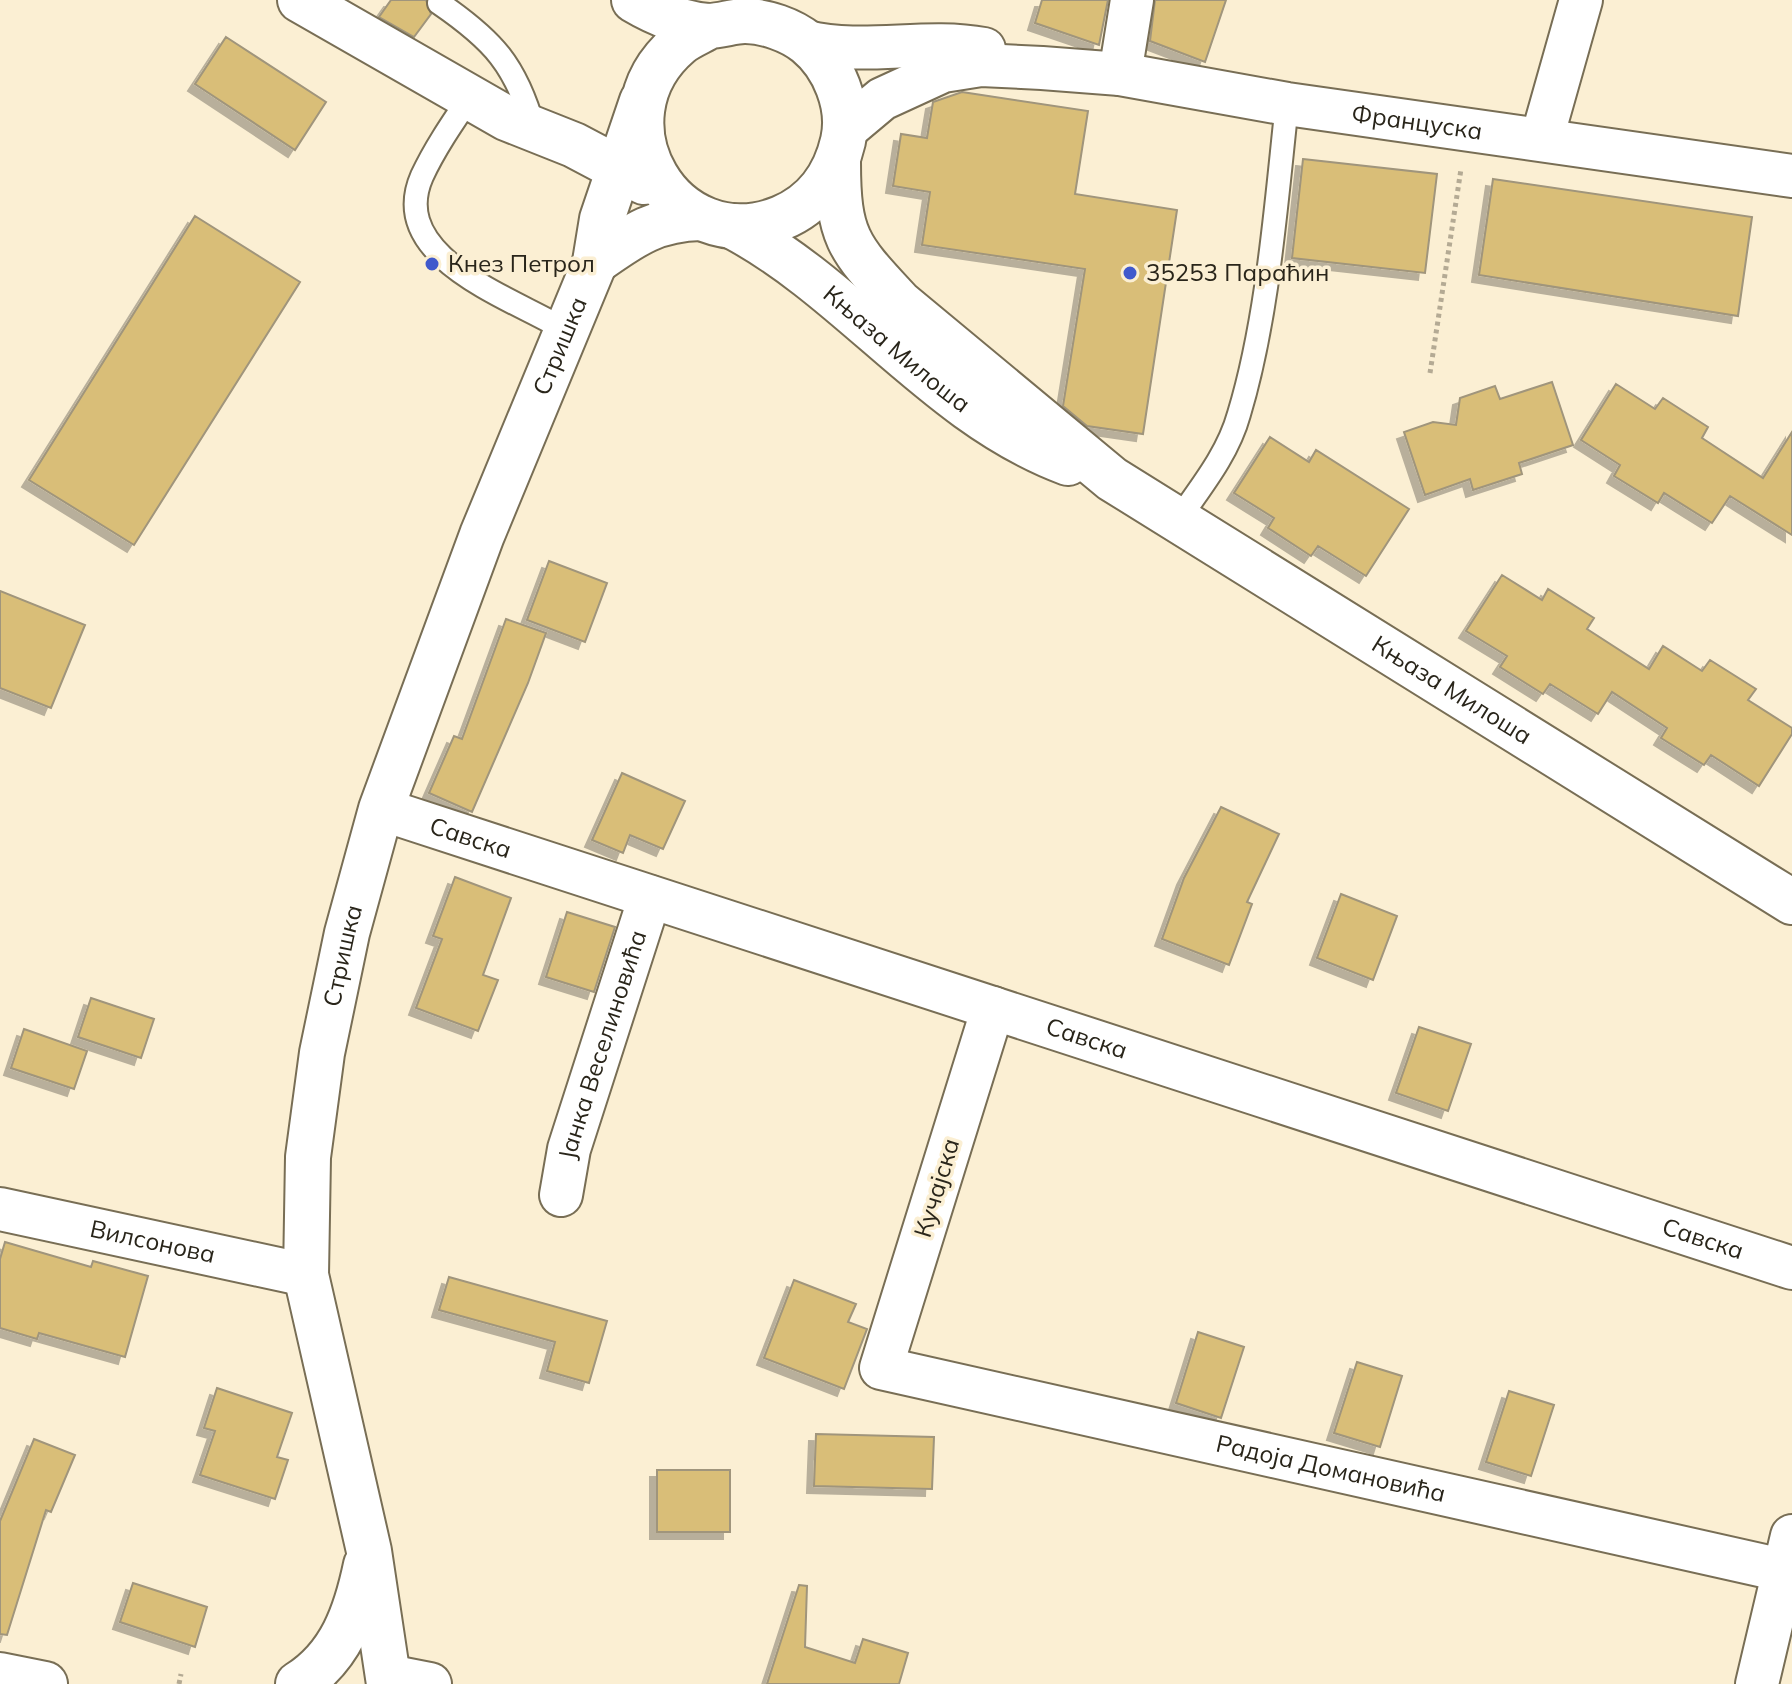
<svg xmlns="http://www.w3.org/2000/svg" width="1792" height="1684" viewBox="0 0 1792 1684" font-family="Mulish,sans-serif">
<style>
.building{fill:#d9be78;stroke:#a0957b;stroke-width:2;filter:url(#shadow)}
.lines{fill:none;stroke-linecap:round;stroke-linejoin:round}
.lane-casing{stroke:#786e55;stroke-width:26}
.street-casing{stroke:#786e55;stroke-width:46}
.secondary-casing{stroke:#786e55;stroke-width:48}
.path{stroke:#b4aa94;stroke-width:5;stroke-dasharray:4 4;stroke-linecap:butt}
.lane{stroke:#fff;stroke-width:22}
.street{stroke:#fff;stroke-width:42}
.secondary{stroke:#fff;stroke-width:44}
.poi-dot{fill:#4059cc;stroke:#fbefd3;stroke-width:3}
.labels{text-anchor:middle;stroke-width:7;stroke-linejoin:round;paint-order:stroke}
.street-label{font-size:24px;fill:#29251a;stroke:#fbefd3}
.poi-label{font-size:24px;fill:#29251a;stroke:#fbefd3;text-anchor:start}
</style>
<defs>
<filter id="shadow"><feDropShadow dx="-7" dy="7" stdDeviation="0" flood-color="#0004"/></filter>
</defs>
<rect width="100%" height="100%" fill="#fbefd3"/>
<path class="building" d="M 391,0 L 426,0 L 431,14 L 414,37 L 379,17 Z
M 1042,0 L 1108,0 L 1099,45 L 1035,23 Z
M 1155,0 L 1226,0 L 1205,62 L 1150,41 Z
M 226,37 L 326,102 L 295,150 L 195,84 Z
M 962,92 L 1088,111 L 1075,194 L 1177,210 L 1143,434 L 1087,426 L 1063,406 L 1085,269 L 922,245 L 930,192 L 893,186 L 901,134 L 927,138 L 933,102 Z
M 1303,159 L 1437,174 L 1425,273 L 1292,258 Z
M 1493,179 L 1752,217 L 1738,316 L 1479,275 Z
M 195,216 L 300,282 L 134,545 L 29,480 Z
M 1552,382 L 1573,445 L 1519,463 L 1522,474 L 1473,490 L 1470,479 L 1425,495 L 1404,432 L 1433,422 L 1456,425 L 1460,398 L 1495,386 L 1500,399 Z
M 1616,384 L 1655,409 L 1663,398 L 1708,427 L 1702,438 L 1763,478 L 1792,432 L 1792,535 L 1730,496 L 1712,523 L 1664,493 L 1658,503 L 1614,476 L 1620,465 L 1581,440 Z
M 1270,437 L 1309,462 L 1316,450 L 1409,509 L 1366,576 L 1318,546 L 1311,556 L 1268,528 L 1274,518 L 1234,493 Z
M 549,561 L 607,583 L 585,642 L 527,620 Z
M 1502,575 L 1542,600 L 1548,589 L 1594,618 L 1587,629 L 1649,669 L 1663,646 L 1702,671 L 1710,660 L 1756,689 L 1748,700 L 1792,728 L 1792,734 L 1759,786 L 1711,755 L 1704,765 L 1661,738 L 1667,728 L 1612,692 L 1598,714 L 1550,684 L 1543,694 L 1500,667 L 1507,656 L 1466,631 Z
M 0,591 L 85,625 L 51,708 L 0,688 Z
M 506,619 L 546,633 L 528,683 L 472,812 L 429,793 L 454,736 L 462,739 Z
M 622,773 L 685,801 L 663,849 L 630,835 L 623,853 L 592,840 Z
M 1221,807 L 1279,834 L 1247,902 L 1252,904 L 1229,965 L 1162,939 L 1184,878 Z
M 455,877 L 511,898 L 483,975 L 498,980 L 478,1031 L 416,1008 L 442,939 L 433,936 Z
M 1341,894 L 1397,916 L 1373,980 L 1317,958 Z
M 567,912 L 615,927 L 594,992 L 546,977 Z
M 91,998 L 154,1019 L 141,1058 L 78,1037 Z
M 1419,1027 L 1471,1044 L 1448,1111 L 1396,1093 Z
M 24,1029 L 87,1051 L 74,1089 L 11,1068 Z
M 5,1242 L 91,1267 L 93,1261 L 148,1276 L 125,1357 L 39,1333 L 37,1339 L 0,1328 L 0,1259 Z
M 449,1277 L 607,1321 L 589,1383 L 547,1371 L 555,1342 L 439,1310 Z
M 794,1280 L 856,1304 L 848,1322 L 867,1329 L 844,1389 L 764,1358 Z
M 1198,1332 L 1244,1347 L 1221,1418 L 1176,1403 Z
M 1357,1362 L 1402,1376 L 1380,1447 L 1334,1433 Z
M 217,1388 L 292,1413 L 277,1457 L 288,1460 L 275,1499 L 200,1475 L 215,1431 L 204,1428 Z
M 1509,1391 L 1554,1405 L 1531,1476 L 1486,1462 Z
M 816,1434 L 934,1437 L 932,1489 L 814,1486 Z
M 34,1439 L 75,1455 L 51,1512 L 46,1510 L 7,1635 L 0,1634 L 0,1521 Z
M 657,1470 L 730,1470 L 730,1532 L 657,1532 Z
M 133,1583 L 207,1607 L 195,1647 L 120,1622 Z
M 799,1585 L 807,1586 L 805,1647 L 855,1663 L 863,1639 L 908,1653 L 899,1684 L 767,1684 Z"/>
<g class="lines">
<g class="lane-casing">
<path id="lane" d="M 439,3 C 493,40 516,65 534,129
M 470,97 C 453,122 435,148 422,176 C 386,258 513,298 565,330
M 1178,520 C 1201,487 1228,454 1239,414 C 1268,318 1276,204 1287,104"/>
</g>
<g class="street-casing">
<g id="street">
<path d="M 806,42 C 865,56 924,38 984,49"/>
<path d="M 1120,74 L 1132,0"/>
<path id="s1" d="M 845,130 L 882,99 L 943,71 L 981,65 L 1042,68 L 1120,74 L 1287,104 L 1792,176"/>
<path d="M 1542,138 L 1581,0"/>
<path id="s2" d="M 381,809 L 1792,1268"/>
<path id="s3" d="M 993,1008 L 881,1368 L 1782,1570"/>
<path id="s4" d="M 561,1195 L 569,1149 L 650,897"/>
<path id="s5" d="M 0,1209 L 306,1275"/>
<path d="M 389,1676 L 430,1684"/>
<path d="M 1757,1684 L 1792,1536"/>
</g>
</g>
<g class="secondary-casing">
<g id="secondary">
<path d="M 300,0 L 506,118 L 574,145 L 644,182"/>
<path d="M 634,0 C 656,13 683,24 708,26 C 721,26 733,21 745,21 C 765,21 791,30 807,43 C 834,65 851,106 843,141 C 835,176 815,204 781,218 C 673,262 590,120 679,44 C 687,37 700,32 710,26"/>
<path id="s6" d="M 838,162 C 838,239 849,248 900,303 L 1112,479 L 1792,902"/>
<path id="s7" d="M 732,226 C 853,290 938,415 1068,463"/>
<path d="M 595,262 C 632,236 654,219 701,218"/>
<path d="M 0,1675 L 45,1684"/>
<path d="M 298,1684 C 341,1657 356,1613 366,1565"/>
<path id="s8" d="M 389,1684 L 369,1551 L 306,1275 L 308,1157 L 322,1053 L 347,933 L 381,809 L 482,535 L 595,262 L 602,219 L 642,101"/>
</g>
</g>
<path class="path" d="M 1430,373 L 1461,169
M 179,1684 L 181,1674"/>
<use href="#lane" class="lane"/>
<use href="#street" class="street"/>
<use href="#secondary" class="secondary"/>
</g>
<g class="poi-dot">
<circle cx="432" cy="264" r="8"/>
<circle cx="1130" cy="273" r="8"/>
</g>
<g class="labels">
<g class="street-label">
<text dy="8" stroke="none"><textPath href="#s1" startOffset="594">Француска</textPath></text>
<text dy="8" stroke="none"><textPath href="#s8" startOffset="1388">Стришка</textPath></text>
<text dy="8" stroke="none"><textPath href="#s7" startOffset="206">Књаза Милоша</textPath></text>
<text dy="8" stroke="none"><textPath href="#s6" startOffset="836">Књаза Милоша</textPath></text>
<text dy="8" stroke="none"><textPath href="#s2" startOffset="94">Савска</textPath></text>
<text dy="8" stroke="none"><textPath href="#s8" startOffset="740">Стришка</textPath></text>
<text dy="8" stroke="none"><textPath href="#s2" startOffset="742">Савска</textPath></text>
<text dy="8" stroke="none"><textPath href="#s4" startOffset="156">Јанка Веселиновића</textPath></text>
<text transform="translate(937 1188) rotate(-73)" y="8">Кучајска</text>
<text dy="8" stroke="none"><textPath href="#s2" startOffset="1390">Савска</textPath></text>
<text dy="8" stroke="none"><textPath href="#s5" startOffset="156">Вилсонова</textPath></text>
<text dy="8" stroke="none"><textPath href="#s3" startOffset="838">Радоја Домановића</textPath></text>
</g>
<g class="poi-label">
<text x="448" y="272">Кнез Петрол</text>
<text x="1146" y="281">35253 Параћин</text>
</g>
</g>
</svg>
